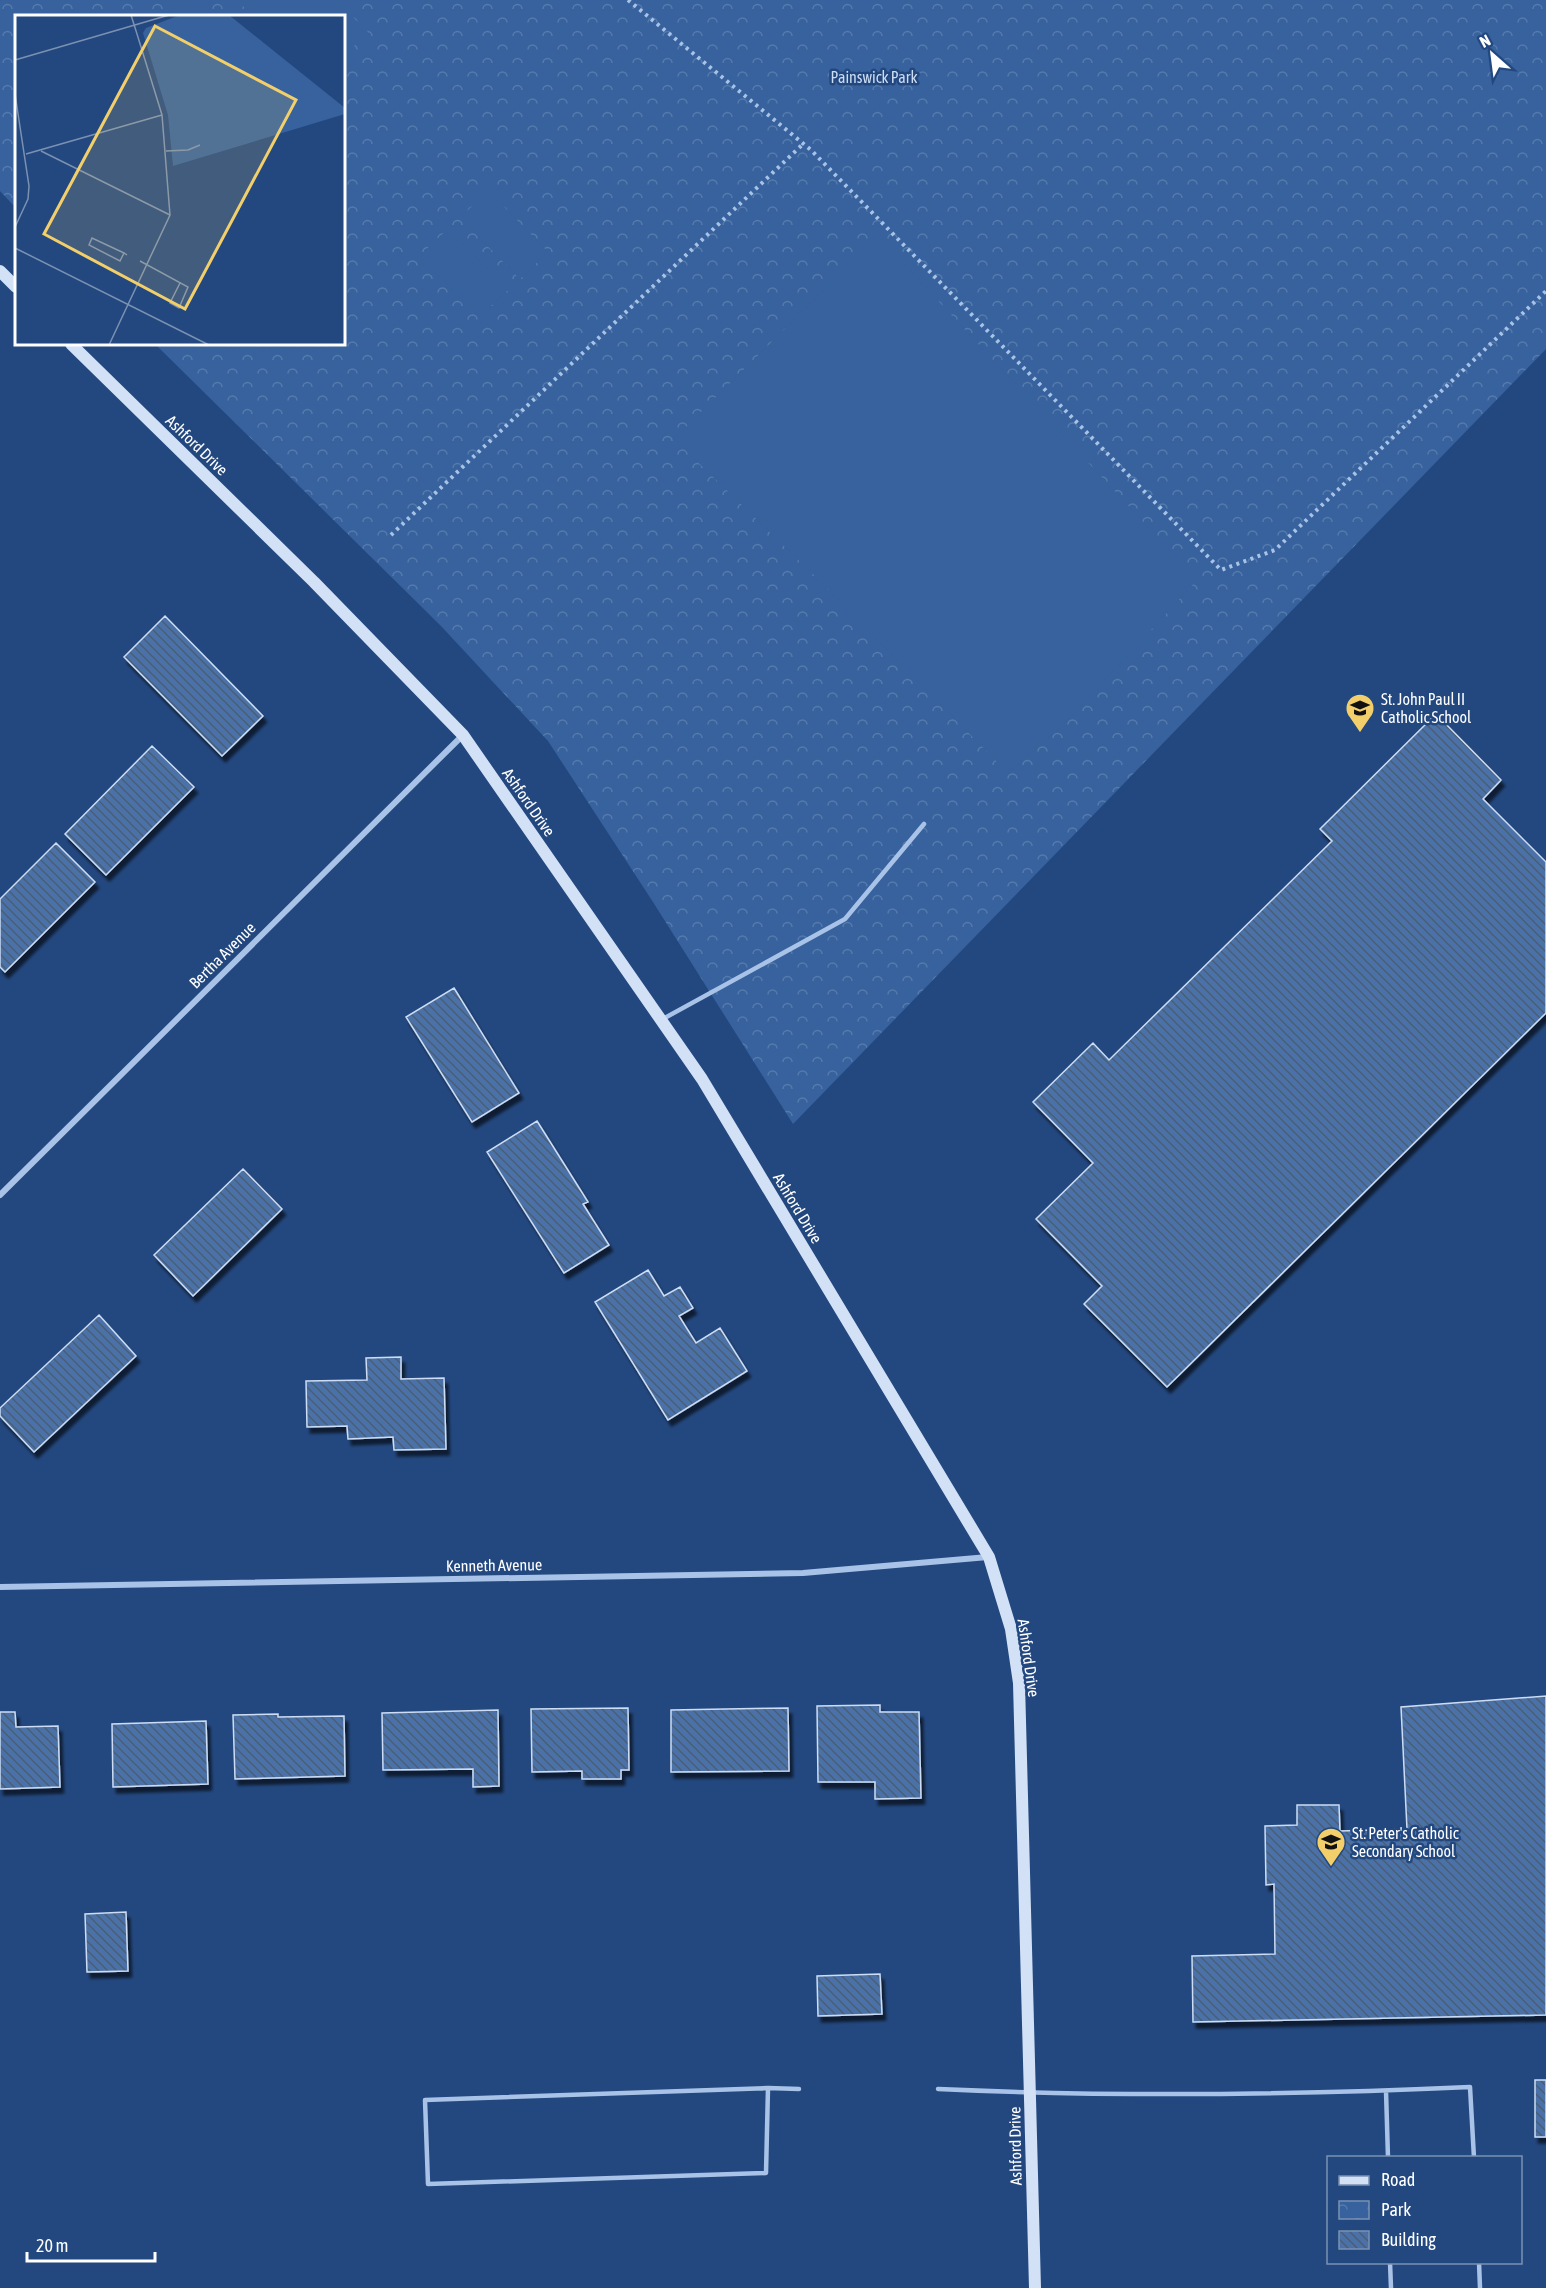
<svg xmlns="http://www.w3.org/2000/svg" width="1546" height="2288" viewBox="0 0 1546 2288" font-family="'Asap Condensed',sans-serif">
<style>
.park{fill:url(#park-crowns)}
.garden{fill:#37629d}
.building{fill:url(#building-back-hatch);stroke:#ccddf5;stroke-width:1.5;filter:url(#shadow)}
.lines{fill:none;stroke-linecap:round;stroke-linejoin:round}
.path{stroke:#a8c3e7;stroke-width:4;stroke-dasharray:3 4.5;stroke-linecap:butt}
.service{stroke:#a8c3e7;stroke-width:4.5}
.minor{stroke:#a8c3e7;stroke-width:6}
.secondary{stroke:#d2e1f6;stroke-width:12}
.labels{text-anchor:middle;stroke-width:5;stroke-linejoin:round;paint-order:stroke}
.park-label{font-size:16px;fill:#ccddf5;stroke:#23487f}
.street-label{font-size:16px;fill:#fff;stroke:#23487f}
.poi-label{font-size:16px;fill:#fff;stroke:#23487f;text-anchor:start}
.inset-road{fill:none;stroke:#7b91b2;stroke-width:1.5}
.view{fill:#f2cf6b;fill-opacity:0.15;stroke:#f2cf6b;stroke-width:3}
.inset-edge{fill:none;stroke:#fff;stroke-width:3}
</style>
<defs>
<pattern id="park-crowns" width="20" height="18" patternUnits="userSpaceOnUse" patternTransform="scale(1.5)"><rect width="20" height="18" fill="#37629d"/><path d="M2 6a3 3 0 1 1 6 0M12 15a3 3 0 1 1 6 0" fill="none" stroke="#557aac"/></pattern>
<pattern id="building-back-hatch" width="6" height="6" patternUnits="userSpaceOnUse" patternTransform="scale(1.5)"><rect width="6" height="6" fill="#4b72a8"/><path d="M-1 5l2 2M0 0l6 6M5-1l2 2" fill="none" stroke="#4c5d75"/></pattern>
<filter id="shadow"><feDropShadow dx="3.5" dy="6" stdDeviation="1.5" flood-color="#0009"/></filter>
</defs>
<rect width="100%" height="100%" fill="#23487f"/>
<path class="park" d="M 0,0 L 1546,0 L 1546,349 L 793,1124 L 653,902 L 548,741 L 441,626 L 155,344 L 344,344 L 344,16 L 16,16 L 16,208 L 0,191 Z"/>
<path class="garden" d="M 183,0 L 203,0 L 220,16 L 166,16 Z
M 237,0 L 336,0 L 368,32 L 344,56 L 344,16 L 253,16 Z
M 488,190 L 548,252 L 520,279 L 460,218 Z
M 448,229 L 508,290 L 479,317 L 419,256 Z
M 878,236 L 1197,580 L 1063,725 L 1008,773 L 810,571 L 674,439 Z"/>
<path class="building" d="M 165,616 L 263,716 L 222,756 L 124,657 Z
M 1436,714 L 1501,780 L 1483,799 L 1546,862 L 1546,1013 L 1167,1387 L 1084,1304 L 1102,1286 L 1036,1219 L 1093,1163 L 1033,1102 L 1093,1043 L 1109,1060 L 1332,841 L 1320,829 Z
M 152,746 L 194,787 L 106,875 L 65,834 Z
M 56,843 L 95,882 L 5,972 L 0,967 L 0,899 Z
M 454,988 L 519,1093 L 472,1122 L 406,1017 Z
M 537,1121 L 588,1202 L 583,1204 L 609,1245 L 564,1273 L 487,1152 Z
M 243,1169 L 282,1209 L 193,1296 L 154,1255 Z
M 648,1270 L 664,1296 L 680,1287 L 693,1308 L 679,1316 L 696,1343 L 720,1328 L 747,1371 L 668,1420 L 595,1302 Z
M 99,1315 L 136,1356 L 34,1452 L 0,1416 L 0,1408 Z
M 401,1357 L 401,1379 L 444,1378 L 446,1449 L 394,1450 L 393,1437 L 348,1439 L 347,1426 L 307,1427 L 306,1381 L 367,1380 L 366,1358 Z
M 1546,1696 L 1546,2015 L 1193,2022 L 1192,1956 L 1275,1954 L 1274,1884 L 1266,1885 L 1265,1826 L 1297,1825 L 1297,1805 L 1339,1805 L 1340,1831 L 1407,1829 L 1401,1707 Z
M 880,1705 L 880,1712 L 919,1712 L 921,1798 L 875,1799 L 875,1782 L 818,1782 L 817,1706 Z
M 628,1708 L 629,1770 L 621,1770 L 621,1779 L 582,1779 L 582,1771 L 532,1772 L 531,1709 Z
M 788,1708 L 789,1771 L 671,1772 L 671,1710 Z
M 498,1710 L 499,1786 L 473,1787 L 473,1769 L 383,1770 L 382,1713 Z
M 0,1712 L 15,1712 L 16,1727 L 58,1726 L 60,1787 L 0,1789 Z
M 278,1714 L 278,1717 L 344,1716 L 345,1776 L 235,1779 L 233,1715 Z
M 206,1721 L 208,1784 L 113,1787 L 112,1724 Z
M 126,1912 L 128,1971 L 87,1972 L 85,1914 Z
M 880,1974 L 882,2014 L 818,2016 L 817,1976 Z
M 1535,2080 L 1546,2080 L 1546,2137 L 1535,2137 Z"/>
<g class="lines">
<path class="path" d="M 628,0 L 811,150 L 1221,570 L 1275,550 L 1546,291
M 391,535 L 803,144"/>
<path class="service" d="M 661,1020 L 845,919 L 924,824
M 768,2088 L 766,2173 L 428,2184 L 425,2100 L 768,2088 L 799,2089
M 938,2089 C 1115,2097 1293,2095 1470,2087 L 1474,2158
M 1386,2091 L 1388,2158
M 1390,2262 L 1391,2288
M 1479,2262 L 1480,2288"/>
<path class="minor" d="M 0,1195 L 463,735
M 0,1587 L 803,1573 L 988,1557"/>
<path class="secondary" d="M 0,271 L 16,287
M 71,344 L 314,582 L 463,735 L 702,1079 L 989,1557 L 1011,1629 L 1019,1683 L 1035,2288"/>
</g>
<defs>
<g id="school-pin" transform="scale(1.5)"><path d="M0 17L-7.5 6A9.5 9.5 0 1 1 7.5 6Z" fill="#f2cf6b" stroke="#23487f"/><path d="M0-5L7-2L0 1L-7-2ZM-4 1L0 2.5L4 1V4Q0 6-4 4Z" fill="#111"/></g>
</defs>
<g fill-rule="evenodd">
<use href="#school-pin" x="1360" y="708"/>
<use href="#school-pin" x="1331" y="1842"/>
</g>
<g class="labels">
<g class="park-label">
<text x="874" y="83">Painswick Park</text>
</g>
<g class="street-label">
<text transform="translate(197 445) rotate(44)" y="6">Ashford Drive</text>
<text transform="translate(529 802) rotate(55)" y="6">Ashford Drive</text>
<text transform="translate(222 955) rotate(-45)" y="6">Bertha Avenue</text>
<text transform="translate(798 1208) rotate(59)" y="6">Ashford Drive</text>
<text transform="translate(494 1565) rotate(-1)" y="6">Kenneth Avenue</text>
<text transform="translate(1029 1658) rotate(82)" y="6">Ashford Drive</text>
<text transform="translate(1015 2146) rotate(-91)" y="6">Ashford Drive</text>
</g>
<g class="poi-label">
<text x="1381" y="705">St. John Paul II<tspan x="1381" dy="18">Catholic School</tspan></text>
<text x="1352" y="1839">St. Peter's Catholic<tspan x="1352" dy="18">Secondary School</tspan></text>
</g>
</g>
<g transform="translate(15 15)">
<rect width="330" height="330" fill="#23487f"/>
<path d="M 165,0 L 214,0 L 330,93 L 330,99 L 158,151 L 153,100 L 128,18 L 131,13 Z" fill="#37629d"/>
<path d="M 209,75 L 221,121 L 195,130 L 181,83 Z" fill="#37629d"/>
<path class="inset-road" d="M 116,0 L 122,19M 0,45 L 154,0M 0,79 L 14,171 L 13,184 L 0,212M 26,136 L 155,200M 151,136 L 173,135 L 185,130M 11,139 L 147,100M 0,233 L 194,330M 109,238 L 105,246 L 74,230 L 77,223 L 109,238 L 112,240M 125,246 L 173,272 L 164,293 L 155,288 L 165,268M 94,330 L 155,200 L 147,100 L 122,19"/>
<path class="view" d="M 140,11 L 281,85 L 170,294 L 29,219 Z"/>
<rect width="330" height="330" class="inset-edge"/>
</g>
<rect x="1327" y="2156" width="195" height="108" fill="#23487f" stroke="#7b91b2" stroke-width="1.5"/>
<rect x="1339" y="2176" width="30" height="9" fill="#d2e1f6" stroke="#7b91b2" stroke-width="1.5"/>
<text x="1381" y="2186" font-size="18" fill="#ffffff">Road</text>
<rect x="1339" y="2201" width="30" height="18" fill="url(#park-crowns)" stroke="#7b91b2" stroke-width="1.5"/>
<text x="1381" y="2216" font-size="18" fill="#ffffff">Park</text>
<rect x="1339" y="2231" width="30" height="18" fill="url(#building-back-hatch)" stroke="#7b91b2" stroke-width="1.5"/>
<text x="1381" y="2246" font-size="18" fill="#ffffff">Building</text>
<g transform="translate(1492 54) rotate(332)" stroke="#23487f" stroke-width="4.5" paint-order="stroke">
<path d="M0-4.5L10 22L0 15L-10 22Z" fill="#ffffff"/>
<text y="-9" font-size="16" font-weight="bold" text-anchor="middle" fill="#ffffff">N</text>
</g>
<path d="M27 2252v9h128v-9" fill="none" stroke="#ffffff" stroke-width="3"/>
<text x="36" y="2252" font-size="18" fill="#ffffff" stroke="#23487f" stroke-width="4.5" paint-order="stroke">20 m</text>
</svg>
